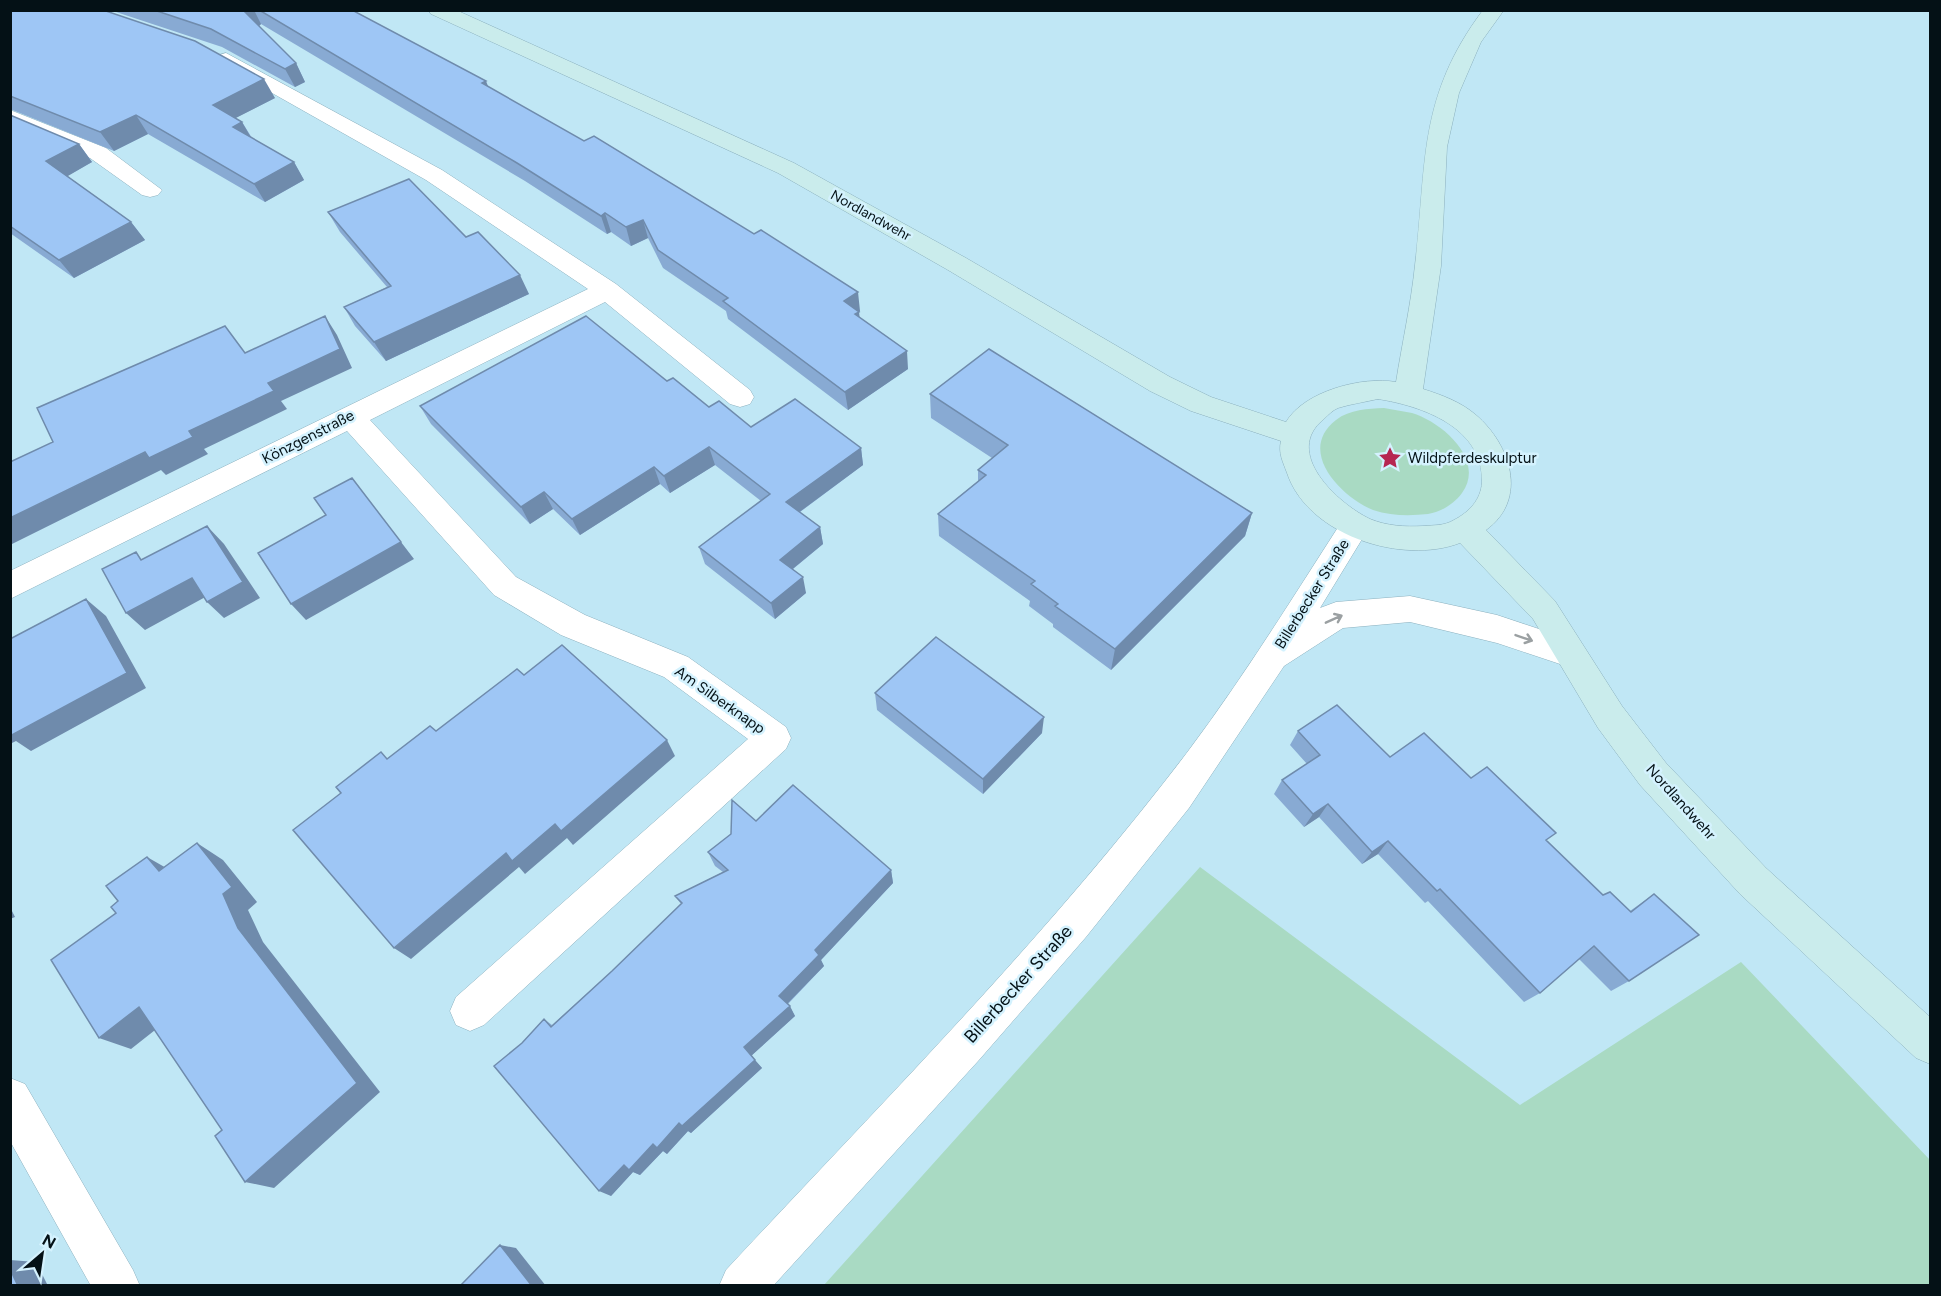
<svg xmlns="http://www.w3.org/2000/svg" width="1941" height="1296" viewBox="0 0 1941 1296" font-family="Figtree,sans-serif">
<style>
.green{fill:#a9dac3}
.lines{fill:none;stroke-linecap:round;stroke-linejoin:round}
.street-casing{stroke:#8cb1bf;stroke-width:1}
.secondary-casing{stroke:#8cb1bf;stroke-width:1}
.street{fill:#fff;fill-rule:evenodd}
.secondary{fill:#caecec;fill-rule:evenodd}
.wall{fill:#88aad3}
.shaded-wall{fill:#6f8bac}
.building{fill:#9ec6f5;stroke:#6f8bac;stroke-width:1.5}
.oneway{stroke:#9ba0a2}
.labels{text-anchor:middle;stroke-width:5;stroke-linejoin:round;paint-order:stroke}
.far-street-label{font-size:14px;fill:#041116;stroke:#d4f2fe}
.street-label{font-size:15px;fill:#041116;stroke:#d4f2fe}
.poi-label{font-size:15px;fill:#041116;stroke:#d4f2fe;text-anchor:start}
.near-street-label{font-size:18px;fill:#041116;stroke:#d4f2fe}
</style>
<rect width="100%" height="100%" fill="#c0e7f5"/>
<path class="green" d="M 1384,408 C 1393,410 1403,411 1412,413 C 1442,422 1486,460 1462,493 C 1454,504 1441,512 1428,514 C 1410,516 1391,516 1373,510 C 1341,497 1296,451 1336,420 C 1350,409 1368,409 1384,408 Z
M 1200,867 L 1520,1105 L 1741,962 L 1930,1160 L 1930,1285 L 824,1285 Z"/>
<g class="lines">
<g class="street-casing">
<path id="street" d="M 226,53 L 442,170 L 616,284 L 750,390 L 754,397 L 750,404 L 740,407 L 730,404 L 605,302 L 370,420 L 516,577 L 585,615 L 688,657 L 786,727 L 791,738 L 786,749 L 484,1025 L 470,1031 L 456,1025 L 450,1011 L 456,997 L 748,739 L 664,677 L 561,635 L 494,595 L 347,431 L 10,599 L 10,571 L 588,289 L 426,180 L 219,63 L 215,59 L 219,55 Z
M 10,110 L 106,148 L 162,190 L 158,195 L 150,197 L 142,195 L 90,158 L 10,125 Z
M 1355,514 L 1366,518 L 1370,526 L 1320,608 L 1336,602 L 1410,596 L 1497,615 L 1581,643 L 1586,653 L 1581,663 L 1569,667 L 1497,643 L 1410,622 L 1343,628 L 1284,666 L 1189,808 L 1086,937 L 979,1060 L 773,1286 L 719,1286 L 726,1270 C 874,1111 1028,956 1162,785 C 1229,701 1286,608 1344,518 Z
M 10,1078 L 25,1084 L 133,1270 L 140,1286 L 91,1286 L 10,1141 Z"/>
</g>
<g class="secondary-casing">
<path id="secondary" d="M 428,10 L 456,10 L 794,163 L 966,258 L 1170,377 L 1211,397 L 1286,422 C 1304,391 1363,376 1396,382 C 1402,344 1411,304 1415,265 C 1427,164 1417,98 1483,10 L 1504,10 L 1481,42 L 1459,93 L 1447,147 L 1441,266 L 1423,389 C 1442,395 1461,402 1476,415 C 1510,444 1529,499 1486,530 L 1555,601 L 1622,706 L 1666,763 L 1766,868 L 1930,1017 L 1930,1064 L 1916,1058 L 1740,894 L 1640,785 L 1598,728 L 1533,619 L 1460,543 C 1403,565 1308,536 1287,473 C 1283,462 1278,453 1281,441 L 1191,411 L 1150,391 L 948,270 L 778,173 L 431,14 ZM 1378,399 C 1422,406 1483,427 1482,482 C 1481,500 1469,512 1454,520 C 1444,526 1434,525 1423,526 C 1405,527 1387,526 1370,519 C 1337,503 1282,452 1324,419 C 1328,415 1333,410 1338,408 C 1351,404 1365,402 1378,399 Z"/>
</g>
<use href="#street" class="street"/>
<use href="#secondary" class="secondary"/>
</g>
<path class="wall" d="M 10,10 L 275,98 L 235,118 L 242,122 L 252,138 L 294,162 L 304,180 L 265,202 L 148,134 L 114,151 L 10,109 Z
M 110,10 L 352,10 L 488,87 L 860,311 L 859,312 L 859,317 L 908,369 L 848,410 L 728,319 L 726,311 L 663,268 L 648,238 L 631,246 L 611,232 L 607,234 L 525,181 L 261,24 L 259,26 L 296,63 L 305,82 L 295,87 L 222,47 Z
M 10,115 L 79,144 L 92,162 L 67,176 L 131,222 L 145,240 L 74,278 L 10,233 Z
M 328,212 L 466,237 L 529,294 L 386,361 L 355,326 L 344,307 L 387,287 L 340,232 Z
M 667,381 L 709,407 L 751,427 L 861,448 L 863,465 L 800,512 L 820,527 L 823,544 L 793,569 L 806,593 L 775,619 L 705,564 L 699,547 L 761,501 L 715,465 L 670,493 L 660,484 L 580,535 L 553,509 L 530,524 L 431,424 L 420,406 Z
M 930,394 L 1252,513 L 1245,536 L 1111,670 L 1053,627 L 1053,624 L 1029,606 L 1030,601 L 939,536 L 938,514 L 978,481 L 978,470 L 992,458 L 931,418 Z
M 875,693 L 1042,733 L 983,794 L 877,710 Z
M 1298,731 L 1390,757 L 1471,778 L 1546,841 L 1603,895 L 1630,911 L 1654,894 L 1629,981 L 1611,991 L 1579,959 L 1540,993 L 1524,1002 L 1428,901 L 1425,903 L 1378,854 L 1362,864 L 1319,817 L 1304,827 L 1274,794 L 1282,780 L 1307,764 L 1290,745 Z
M 756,821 L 891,870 L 893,883 L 821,960 L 824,966 L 788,1004 L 795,1016 L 751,1056 L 762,1068 L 691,1133 L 688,1131 L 667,1154 L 663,1151 L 640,1175 L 633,1172 L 611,1196 L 522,1043 L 544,1019 L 552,1025 L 612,971 L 681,904 L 675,896 L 723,872 L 715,866 L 708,852 Z"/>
<path class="shaded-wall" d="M 247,10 L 254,10 L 261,24 L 255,30 L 245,12 Z
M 296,63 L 305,82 L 295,87 L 285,69 Z
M 264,79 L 275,98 L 224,124 L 213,105 Z
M 486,81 L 493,99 L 482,83 Z
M 136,115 L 148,134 L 114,151 L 100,132 Z
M 242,122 L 253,141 L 233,127 Z
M 79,144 L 92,162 L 61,180 L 46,161 Z
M 294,162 L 304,180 L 265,202 L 254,184 Z
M 605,213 L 611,232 L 607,234 L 601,216 Z
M 643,220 L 648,238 L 631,246 L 626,227 Z
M 131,222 L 145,240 L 74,278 L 59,260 Z
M 520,275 L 529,294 L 386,361 L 374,342 Z
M 858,292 L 860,311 L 859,312 L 861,330 L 844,301 Z
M 325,316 L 337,335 L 352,368 L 281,401 L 287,409 L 204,449 L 208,454 L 166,475 L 161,470 L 10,545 L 10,518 L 189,431 L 268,383 Z
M 907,351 L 908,369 L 848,410 L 845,392 Z
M 709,447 L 715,465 L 670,493 L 664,476 Z
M 861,448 L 863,465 L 790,519 L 786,502 Z
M 654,467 L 660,484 L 580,535 L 572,519 Z
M 544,492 L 553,509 L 530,524 L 521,507 Z
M 1252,513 L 1245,536 L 1111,670 L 1115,649 Z
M 207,526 L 224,544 L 260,598 L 224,618 L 207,602 Z
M 820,527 L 823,544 L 784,576 L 780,560 Z
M 401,542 L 414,559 L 306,620 L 291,604 Z
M 803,577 L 806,593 L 775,619 L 771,603 Z
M 192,578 L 209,595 L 145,630 L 126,613 Z
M 86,599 L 106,616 L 146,688 L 31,751 L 16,741 L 10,744 L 10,728 Z
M 1044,717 L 1042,733 L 983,794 L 983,779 Z
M 667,740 L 675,756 L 573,845 L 561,831 Z
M 1328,804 L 1319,817 L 1304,827 L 1313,814 Z
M 555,824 L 567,838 L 525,874 L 519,867 L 411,959 L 394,948 L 506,853 Z
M 1388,841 L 1378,854 L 1362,864 L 1372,852 Z
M 197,843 L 223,860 L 257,902 L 248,910 L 263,942 L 380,1092 L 274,1188 L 245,1182 Z
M 147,857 L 175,873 L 159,871 Z
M 891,870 L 893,883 L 821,960 L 824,966 L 785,1006 L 779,996 L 815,950 Z
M 10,907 L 15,917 L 10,919 Z
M 790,1006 L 795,1016 L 751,1056 L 744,1047 Z
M 139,1007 L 169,1019 L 131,1049 L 99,1038 Z
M 755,1060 L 762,1068 L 691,1133 L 688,1131 L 667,1154 L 663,1151 L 640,1175 L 633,1172 L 611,1196 L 599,1191 L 624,1165 L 653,1144 Z
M 500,1245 L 516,1248 L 546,1286 L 532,1286 Z
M 10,1260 L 36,1262 L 48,1286 L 18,1286 L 10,1269 Z"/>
<path class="building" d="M 10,10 L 103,10 L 195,41 L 264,79 L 213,105 L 242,122 L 233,127 L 294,162 L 254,184 L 136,115 L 100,132 L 10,96 Z
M 154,10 L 247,10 L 245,12 L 296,63 L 285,69 L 211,29 Z
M 259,10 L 352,10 L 486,81 L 482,83 L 584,141 L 594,136 L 754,234 L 761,230 L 858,292 L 844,301 L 859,312 L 855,314 L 907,351 L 845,392 L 723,301 L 728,298 L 658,250 L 643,220 L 626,227 L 605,213 L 601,216 L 517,163 Z
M 10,115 L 79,144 L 46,161 L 131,222 L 59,260 L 10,226 Z
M 409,179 L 466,237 L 478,232 L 520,275 L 374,342 L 344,307 L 391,286 L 328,212 Z
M 325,316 L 340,349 L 268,383 L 274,391 L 189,431 L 193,437 L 149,458 L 145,452 L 10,518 L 10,462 L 53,442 L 37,408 L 225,326 L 245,353 Z
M 586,316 L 667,381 L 673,378 L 709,407 L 719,401 L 751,427 L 795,399 L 861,448 L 786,502 L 820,527 L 780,560 L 803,577 L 771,603 L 699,547 L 770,494 L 709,447 L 664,476 L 654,467 L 572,519 L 544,492 L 521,507 L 420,406 Z
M 989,349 L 1252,513 L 1115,649 L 1055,606 L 1058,604 L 1031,584 L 1035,581 L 938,514 L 986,475 L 978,470 L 1008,445 L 930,394 Z
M 352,478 L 401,542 L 291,604 L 258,553 L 326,515 L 314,498 Z
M 207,526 L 243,582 L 207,602 L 192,578 L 126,613 L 102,569 L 136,552 L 141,560 Z
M 86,599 L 127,673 L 10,736 L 10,639 Z
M 936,637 L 1044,717 L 983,779 L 875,693 Z
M 562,645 L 667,740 L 561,831 L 555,824 L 512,861 L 506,853 L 394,948 L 293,830 L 341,793 L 336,787 L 381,752 L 387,759 L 430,726 L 436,731 L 517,669 L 524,675 Z
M 1337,705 L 1390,757 L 1424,733 L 1471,778 L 1487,767 L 1556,833 L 1546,840 L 1603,895 L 1610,892 L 1631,912 L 1654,894 L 1699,935 L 1629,981 L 1594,946 L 1540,993 L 1440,889 L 1437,891 L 1388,841 L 1372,852 L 1328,804 L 1313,814 L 1282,780 L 1320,755 L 1298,731 Z
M 793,785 L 891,870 L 815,950 L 819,955 L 779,996 L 790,1006 L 744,1047 L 755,1060 L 682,1126 L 679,1123 L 657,1148 L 653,1144 L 629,1170 L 624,1165 L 599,1191 L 494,1066 L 522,1043 L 544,1019 L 551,1027 L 612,971 L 682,903 L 675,896 L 728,870 L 708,852 L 731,834 L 732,800 L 756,821 Z
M 197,843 L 232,887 L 223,894 L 238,928 L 357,1083 L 245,1182 L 215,1136 L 222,1130 L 139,1007 L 99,1038 L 51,960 L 116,913 L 111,907 L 118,901 L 106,886 L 147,857 L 159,871 Z
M 500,1245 L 532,1286 L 460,1286 Z
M 10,1269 L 18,1286 L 10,1286 Z"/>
<defs><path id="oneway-shaft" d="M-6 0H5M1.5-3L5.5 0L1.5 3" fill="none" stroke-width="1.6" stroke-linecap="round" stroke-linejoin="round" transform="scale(1.5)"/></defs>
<g class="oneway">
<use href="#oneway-shaft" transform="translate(1334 619) rotate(-24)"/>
<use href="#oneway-shaft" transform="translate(1524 638) rotate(19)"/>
</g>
<defs>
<g id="sight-bare" transform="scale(1.8)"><path d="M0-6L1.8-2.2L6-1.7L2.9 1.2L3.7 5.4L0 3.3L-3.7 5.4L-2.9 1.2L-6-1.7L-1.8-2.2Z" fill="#b62651" stroke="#d4f2fe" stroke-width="2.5" paint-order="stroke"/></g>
</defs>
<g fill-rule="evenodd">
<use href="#sight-bare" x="1390" y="458"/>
</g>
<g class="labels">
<g class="far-street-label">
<text transform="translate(871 215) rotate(29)" y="5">Nordlandwehr</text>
</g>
<g class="street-label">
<text transform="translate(308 437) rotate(-27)" y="5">Könzgenstraße</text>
<text transform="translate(1312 594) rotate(-58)" y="5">Billerbecker Straße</text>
<text transform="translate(720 700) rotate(35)" y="5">Am Silberknapp</text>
<text transform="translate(1681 802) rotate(48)" y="5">Nordlandwehr</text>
</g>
<g class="poi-label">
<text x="1408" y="463">Wildpferdeskulptur</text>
</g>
<g class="near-street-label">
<text transform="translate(1018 984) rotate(-48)" y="6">Billerbecker Straße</text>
</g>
</g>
<rect width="1941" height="1296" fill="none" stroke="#041116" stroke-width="24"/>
<g transform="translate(42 1254) rotate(29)" stroke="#d4f2fe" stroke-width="4.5" paint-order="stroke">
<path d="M0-4.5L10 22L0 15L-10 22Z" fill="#041116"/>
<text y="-9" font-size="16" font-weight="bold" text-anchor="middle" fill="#041116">N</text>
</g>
</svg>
